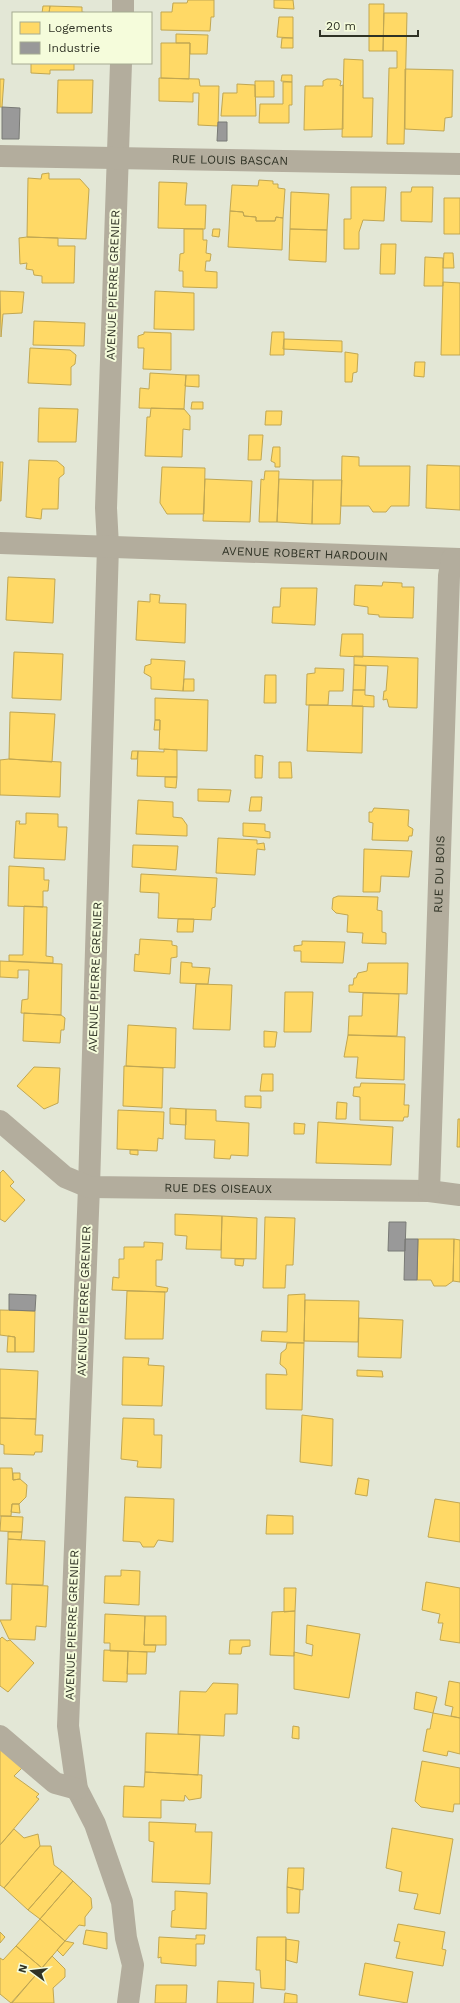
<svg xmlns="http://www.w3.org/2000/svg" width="460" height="2003" viewBox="0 0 460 2003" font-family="'Work Sans',sans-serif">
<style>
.homes{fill:#ffd966;stroke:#c1a752}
.industry{fill:#999;stroke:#797a76}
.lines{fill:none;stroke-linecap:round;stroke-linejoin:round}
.minor{stroke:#b3ad9d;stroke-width:22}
.labels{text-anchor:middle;stroke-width:4;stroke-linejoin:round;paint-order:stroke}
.street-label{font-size:12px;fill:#2f3225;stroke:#f5fcdb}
</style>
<rect width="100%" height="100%" fill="#e3e7d6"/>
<path class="homes" d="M 188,0 L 214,0 L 214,17 L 211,17 L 210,31 L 161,30 L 161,12 L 172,12 L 173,3 L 187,3 Z
M 274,0 L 293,0 L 294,9 L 274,8 Z
M 369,4 L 384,4 L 383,51 L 369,51 Z
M 43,6 L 50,6 L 49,13 L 42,13 Z
M 50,6 L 82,7 L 82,12 L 88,13 L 49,13 Z
M 384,13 L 407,13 L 404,144 L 387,144 L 389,68 L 397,68 L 397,51 L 383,51 Z
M 279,17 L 293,17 L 293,38 L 277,37 Z
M 176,34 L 208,35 L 207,54 L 190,54 L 190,43 L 176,43 Z
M 282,38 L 293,38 L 293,48 L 281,48 Z
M 161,43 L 190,43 L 189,79 L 161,78 Z
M 344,59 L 363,60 L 363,98 L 373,98 L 372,137 L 342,137 Z
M 31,63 L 74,63 L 74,70 L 50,70 L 50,74 L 31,73 Z
M 405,69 L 453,70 L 452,117 L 445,118 L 444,131 L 405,129 Z
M 282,75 L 292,75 L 292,82 L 281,81 Z
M 159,78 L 199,79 L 200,86 L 219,86 L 218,126 L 198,125 L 199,93 L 193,93 L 193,102 L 159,101 Z
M 0,79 L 4,79 L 2,107 L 0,107 Z
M 327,79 L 337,79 L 341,81 L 340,86 L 343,85 L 343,129 L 304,130 L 305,86 L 323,86 L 323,81 Z
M 58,80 L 93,80 L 92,113 L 57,113 Z
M 255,81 L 274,81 L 274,97 L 255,97 Z
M 283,82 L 292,82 L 292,105 L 289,105 L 289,123 L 259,123 L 260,104 L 283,104 Z
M 237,84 L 255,85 L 256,116 L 221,116 L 223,93 L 237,93 Z
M 49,173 L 49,179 L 80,179 L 89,189 L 86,239 L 27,237 L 28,178 L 41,179 L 42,174 Z
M 259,180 L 273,181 L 273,184 L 278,184 L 278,188 L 285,189 L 283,218 L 276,217 L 275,221 L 256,221 L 256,217 L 244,216 L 243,212 L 230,211 L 232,185 L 258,186 Z
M 159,182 L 187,183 L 185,205 L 206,205 L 205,229 L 158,228 Z
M 351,187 L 386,187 L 384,221 L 363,220 L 359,232 L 359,249 L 344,249 L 344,219 L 351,219 Z
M 412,187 L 433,187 L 432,222 L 401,221 L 401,192 L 411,192 Z
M 291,192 L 329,194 L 327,230 L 290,229 Z
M 444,198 L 460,198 L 460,234 L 444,234 Z
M 230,211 L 243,212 L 244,216 L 256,217 L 256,221 L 275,221 L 276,217 L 283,218 L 282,250 L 228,247 Z
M 184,229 L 203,229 L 203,240 L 207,240 L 206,253 L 211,254 L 210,261 L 206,261 L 205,271 L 217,272 L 217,288 L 183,287 L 183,271 L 179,271 L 180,254 L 184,253 Z
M 213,229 L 220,229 L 219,237 L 212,236 Z
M 290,229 L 327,230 L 326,262 L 289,260 Z
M 27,237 L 58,238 L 58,246 L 75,246 L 74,283 L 42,283 L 42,276 L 34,275 L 33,270 L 26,269 L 27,263 L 20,264 L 19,238 Z
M 381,244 L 396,244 L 395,274 L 380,274 Z
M 444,253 L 453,253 L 454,268 L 443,268 Z
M 425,257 L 443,258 L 443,286 L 424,286 Z
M 443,282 L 460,283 L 460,355 L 441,355 Z
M 0,291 L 24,292 L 22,313 L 3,314 L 1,337 Z
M 155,291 L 194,293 L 194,330 L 154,329 Z
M 34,321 L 85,323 L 84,346 L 33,345 Z
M 144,332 L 171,333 L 171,370 L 143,369 L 144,348 L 138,348 L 138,336 L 144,334 Z
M 272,332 L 284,332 L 284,355 L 270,355 Z
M 284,339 L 342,341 L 342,352 L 283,349 Z
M 30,348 L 70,350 L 76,355 L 75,364 L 71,367 L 71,385 L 28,383 Z
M 345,352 L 358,354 L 357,372 L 353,373 L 352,382 L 345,382 Z
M 415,362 L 425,362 L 424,377 L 414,376 Z
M 150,373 L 186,375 L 184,409 L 139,408 L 140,388 L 149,389 Z
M 186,375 L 199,375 L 199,387 L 185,386 Z
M 192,402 L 203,402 L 203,409 L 191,409 Z
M 39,408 L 78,409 L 76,442 L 38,442 Z
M 151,408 L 184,409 L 190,416 L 190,430 L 183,429 L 182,457 L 145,456 L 147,417 L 150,417 Z
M 266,411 L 282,411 L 281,425 L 265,425 Z
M 249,435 L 263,435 L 261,460 L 248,460 Z
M 273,447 L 280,447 L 280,467 L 275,467 L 275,463 L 271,461 Z
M 342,456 L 359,457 L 359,466 L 410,466 L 409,506 L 391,506 L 386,512 L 373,512 L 369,506 L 341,506 Z
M 29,460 L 57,461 L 64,467 L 64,474 L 59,478 L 58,509 L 42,509 L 41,519 L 26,517 Z
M 0,462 L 3,462 L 1,501 L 0,501 Z
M 427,465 L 460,466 L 460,510 L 426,508 Z
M 162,467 L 205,468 L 204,514 L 167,514 L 160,503 Z
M 265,471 L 279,471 L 277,522 L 259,522 L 261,479 L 264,480 Z
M 205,479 L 252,481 L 250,522 L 203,521 Z
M 279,479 L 313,480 L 312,524 L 277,522 Z
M 313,480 L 342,480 L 340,524 L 312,524 Z
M 8,577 L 55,579 L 53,623 L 6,620 Z
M 383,582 L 402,583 L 402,587 L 414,587 L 413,618 L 379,617 L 379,615 L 368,614 L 368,607 L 354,605 L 355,585 L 382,586 Z
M 281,588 L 317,588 L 315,625 L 272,623 L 273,607 L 280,607 Z
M 150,594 L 160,595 L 159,603 L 186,604 L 185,643 L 136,640 L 138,601 L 150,602 Z
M 342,634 L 363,634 L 363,657 L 340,656 Z
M 14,652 L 63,654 L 61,700 L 12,698 Z
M 354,656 L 418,658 L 417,708 L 389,707 L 387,699 L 383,700 L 384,691 L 386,691 L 388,666 L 354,665 Z
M 151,659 L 185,661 L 183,691 L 151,689 L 151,677 L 144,673 L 145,666 L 151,664 Z
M 354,665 L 366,666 L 365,690 L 353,690 Z
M 315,668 L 344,669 L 343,691 L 329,691 L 328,705 L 306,705 L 307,674 L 315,673 Z
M 265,675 L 276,675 L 276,703 L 264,703 Z
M 184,679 L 194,679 L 194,691 L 183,691 Z
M 353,690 L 365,690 L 365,695 L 374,696 L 374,707 L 352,706 Z
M 155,698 L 208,700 L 207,751 L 159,749 L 160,720 L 155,720 Z
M 309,705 L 363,706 L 362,753 L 307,751 Z
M 10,712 L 55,714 L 52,762 L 9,759 Z
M 155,720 L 160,720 L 160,730 L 154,730 Z
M 164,749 L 177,750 L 177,777 L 137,776 L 138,751 L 164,752 Z
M 132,751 L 138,751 L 137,759 L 131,759 Z
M 255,755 L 263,756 L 262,778 L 255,778 Z
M 9,759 L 61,762 L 60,797 L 0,795 L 0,760 Z
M 279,762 L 291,762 L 292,778 L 279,778 Z
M 165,777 L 177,777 L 176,788 L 165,787 Z
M 198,789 L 231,790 L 229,802 L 198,801 Z
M 251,797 L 262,797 L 261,811 L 249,811 Z
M 138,800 L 173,802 L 173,817 L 182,818 L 187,825 L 187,836 L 136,834 Z
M 374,808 L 409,810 L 408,826 L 413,829 L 412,836 L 409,836 L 408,841 L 372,840 L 373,823 L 369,822 L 369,812 L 372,812 Z
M 26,813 L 58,814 L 58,827 L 67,827 L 65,860 L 14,858 L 16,821 L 20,821 L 19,824 L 26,824 Z
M 243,823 L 265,824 L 265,831 L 270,832 L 270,838 L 243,836 Z
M 218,838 L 257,840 L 257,844 L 264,843 L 265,850 L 257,849 L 255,875 L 216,873 Z
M 133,845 L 178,846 L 176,870 L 132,867 Z
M 364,849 L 412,851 L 409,877 L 381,876 L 380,892 L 363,892 Z
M 9,866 L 44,868 L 44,880 L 49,880 L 48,891 L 43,891 L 43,907 L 8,906 Z
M 141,874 L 217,878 L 215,907 L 212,908 L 211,920 L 158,918 L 159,893 L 140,892 Z
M 338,896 L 378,897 L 377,910 L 382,911 L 382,932 L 386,933 L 386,944 L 362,943 L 363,933 L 347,932 L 348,915 L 336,913 L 332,909 L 333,898 Z
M 24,906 L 47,907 L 46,956 L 53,957 L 53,963 L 9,961 L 9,955 L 23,955 Z
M 178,919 L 194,919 L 193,932 L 177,932 Z
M 140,939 L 172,941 L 172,945 L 177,946 L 177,957 L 171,958 L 170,974 L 134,971 L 135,954 L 139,955 Z
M 302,941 L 345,942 L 343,963 L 301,962 L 301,951 L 294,951 L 294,946 L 302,945 Z
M 0,961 L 62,964 L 61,1015 L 21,1013 L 22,1000 L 28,999 L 29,970 L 18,970 L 18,978 L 0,977 Z
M 181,962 L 192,963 L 192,967 L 210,968 L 208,984 L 180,983 Z
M 368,963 L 408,963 L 407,994 L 349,992 L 349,985 L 353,985 L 354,978 L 356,978 L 358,973 L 367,971 Z
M 196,984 L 232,985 L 230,1030 L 193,1029 Z
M 285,992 L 313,992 L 311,1032 L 284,1032 Z
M 363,993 L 399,994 L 397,1036 L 348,1035 L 349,1016 L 362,1016 Z
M 24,1013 L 61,1015 L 65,1018 L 64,1030 L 61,1030 L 60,1043 L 23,1041 Z
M 128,1025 L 176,1028 L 175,1068 L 126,1066 Z
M 264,1031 L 277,1032 L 275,1047 L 264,1047 Z
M 348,1035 L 405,1037 L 404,1080 L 356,1078 L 358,1057 L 344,1057 Z
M 124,1066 L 163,1068 L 162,1108 L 123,1106 Z
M 34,1067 L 60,1068 L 58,1103 L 44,1109 L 17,1086 Z
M 262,1074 L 273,1074 L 273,1091 L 260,1091 Z
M 361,1083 L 405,1084 L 404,1105 L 409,1105 L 408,1117 L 404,1117 L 403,1121 L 360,1120 L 360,1097 L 353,1096 L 354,1087 L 360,1087 Z
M 245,1096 L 261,1096 L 261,1108 L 245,1107 Z
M 337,1102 L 347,1103 L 346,1119 L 336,1119 Z
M 170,1108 L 186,1109 L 186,1125 L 170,1124 Z
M 186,1109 L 216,1110 L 216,1121 L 249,1123 L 248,1156 L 231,1155 L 230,1159 L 214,1158 L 215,1140 L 185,1139 Z
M 118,1110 L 164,1112 L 163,1139 L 158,1138 L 157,1151 L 117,1149 Z
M 458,1119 L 460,1119 L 460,1147 L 457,1147 Z
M 318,1122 L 393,1127 L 391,1165 L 316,1163 Z
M 294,1123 L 305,1124 L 304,1134 L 294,1134 Z
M 130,1150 L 138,1150 L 138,1155 L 130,1154 Z
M 3,1170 L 14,1182 L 10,1186 L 25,1200 L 5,1222 L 0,1219 L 0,1173 Z
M 175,1214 L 222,1216 L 221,1250 L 186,1249 L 187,1236 L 175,1235 Z
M 222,1216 L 257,1218 L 256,1259 L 221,1258 Z
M 265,1217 L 295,1218 L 293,1265 L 286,1265 L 285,1288 L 263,1288 Z
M 418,1239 L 454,1239 L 453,1281 L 446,1286 L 434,1286 L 431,1280 L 417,1280 Z
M 454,1239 L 460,1240 L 460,1282 L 453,1281 Z
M 144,1242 L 163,1243 L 162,1260 L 156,1260 L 156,1286 L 168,1288 L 167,1292 L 112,1290 L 113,1277 L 119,1278 L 119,1259 L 124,1259 L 124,1247 L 144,1247 Z
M 235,1259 L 244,1259 L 243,1266 L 235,1265 Z
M 127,1291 L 165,1292 L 163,1339 L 125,1339 Z
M 305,1294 L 304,1343 L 261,1341 L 262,1331 L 287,1332 L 288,1295 Z
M 305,1300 L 359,1301 L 358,1342 L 304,1341 Z
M 0,1310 L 35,1311 L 34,1352 L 15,1352 L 15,1337 L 0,1335 Z
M 359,1318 L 403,1320 L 401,1358 L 358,1357 Z
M 8,1336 L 15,1337 L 15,1352 L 7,1352 Z
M 287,1343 L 304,1343 L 302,1410 L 266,1409 L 266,1374 L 287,1375 L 286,1369 L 280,1364 L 281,1353 L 286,1349 Z
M 123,1357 L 149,1358 L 148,1365 L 164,1366 L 162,1406 L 122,1405 Z
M 0,1369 L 38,1371 L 36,1419 L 0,1418 Z
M 357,1370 L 382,1371 L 383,1377 L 357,1376 Z
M 302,1415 L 333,1419 L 332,1466 L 300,1462 Z
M 0,1418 L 36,1419 L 35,1435 L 43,1435 L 42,1452 L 35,1452 L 34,1455 L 4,1454 L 4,1445 L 0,1444 Z
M 123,1418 L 154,1419 L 154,1435 L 162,1435 L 161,1468 L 137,1467 L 138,1461 L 121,1459 Z
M 0,1468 L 12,1468 L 13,1480 L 20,1479 L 27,1485 L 26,1497 L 19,1504 L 12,1504 L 11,1516 L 0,1516 Z
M 13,1473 L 20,1473 L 20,1479 L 13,1480 Z
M 358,1478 L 369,1480 L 367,1496 L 355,1494 Z
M 125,1497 L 174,1499 L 173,1542 L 158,1540 L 154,1547 L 143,1547 L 140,1542 L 123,1541 Z
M 435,1499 L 460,1503 L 460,1542 L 428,1537 Z
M 12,1504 L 19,1504 L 20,1513 L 11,1512 Z
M 267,1515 L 293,1516 L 293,1534 L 266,1534 Z
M 1,1516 L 23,1517 L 22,1532 L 0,1531 Z
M 8,1532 L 22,1532 L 21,1540 L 8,1539 Z
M 8,1539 L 45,1541 L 43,1585 L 6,1584 Z
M 121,1570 L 140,1571 L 139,1605 L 104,1603 L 105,1576 L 121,1576 Z
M 426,1582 L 460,1588 L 460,1643 L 440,1640 L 443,1623 L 438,1623 L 440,1614 L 422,1610 Z
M 12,1584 L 48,1586 L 46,1627 L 36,1626 L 35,1640 L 9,1639 L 0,1620 L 11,1620 Z
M 284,1588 L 296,1588 L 295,1611 L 284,1612 Z
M 295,1611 L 294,1656 L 270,1655 L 272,1612 Z
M 105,1614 L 145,1616 L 144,1645 L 156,1645 L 155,1652 L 110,1651 L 110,1643 L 104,1643 Z
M 145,1616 L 166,1616 L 166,1645 L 144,1645 Z
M 307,1625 L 360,1634 L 349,1698 L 294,1689 L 294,1652 L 312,1656 L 313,1645 L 306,1643 Z
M 2,1637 L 7,1641 L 10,1640 L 34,1663 L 8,1692 L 0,1686 L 0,1639 Z
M 230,1640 L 250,1640 L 250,1646 L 242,1647 L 241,1654 L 229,1654 Z
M 104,1650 L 128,1651 L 127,1682 L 103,1681 Z
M 128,1651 L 147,1652 L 146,1674 L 127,1674 Z
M 449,1681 L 460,1683 L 460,1718 L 451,1716 L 453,1707 L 445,1705 Z
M 213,1683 L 238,1684 L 237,1714 L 225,1714 L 224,1736 L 178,1734 L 180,1691 L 206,1692 Z
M 416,1692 L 437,1697 L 433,1713 L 414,1709 Z
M 433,1713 L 460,1718 L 460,1754 L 448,1751 L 447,1756 L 423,1751 L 427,1729 L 430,1729 Z
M 293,1726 L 299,1727 L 299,1739 L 292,1738 Z
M 146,1733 L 200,1735 L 198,1775 L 145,1772 Z
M 0,1746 L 23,1767 L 14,1776 L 39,1794 L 36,1797 L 39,1799 L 0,1845 Z
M 422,1761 L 460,1768 L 460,1804 L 454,1804 L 453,1812 L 421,1807 L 415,1801 Z
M 145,1772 L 202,1775 L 201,1798 L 189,1800 L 185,1795 L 184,1801 L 161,1800 L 161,1818 L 123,1817 L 124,1786 L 144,1787 Z
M 149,1822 L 196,1824 L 195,1832 L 212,1832 L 210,1884 L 152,1882 L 154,1842 L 149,1841 Z
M 392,1828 L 453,1839 L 440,1914 L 414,1909 L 418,1894 L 399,1891 L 402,1872 L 386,1868 Z
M 14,1829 L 24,1838 L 38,1834 L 40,1846 L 4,1888 L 0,1885 L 0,1845 Z
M 40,1846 L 51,1846 L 54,1865 L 62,1871 L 28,1910 L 4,1888 Z
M 288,1868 L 304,1868 L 303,1890 L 287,1887 Z
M 62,1871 L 73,1881 L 40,1919 L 28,1910 Z
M 73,1881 L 91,1898 L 92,1908 L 85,1917 L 85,1926 L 79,1925 L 65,1941 L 40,1919 Z
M 287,1887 L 300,1890 L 299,1913 L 287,1913 Z
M 175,1891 L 207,1893 L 206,1929 L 171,1927 L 172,1911 L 175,1910 Z
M 40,1919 L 65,1941 L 42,1968 L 16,1946 Z
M 398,1924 L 445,1932 L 442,1949 L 446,1950 L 443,1966 L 396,1958 L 400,1942 L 394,1941 Z
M 86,1930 L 107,1933 L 107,1949 L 83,1944 Z
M 0,1932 L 5,1937 L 0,1943 Z
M 196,1935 L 205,1935 L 204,1944 L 196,1944 L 196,1966 L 161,1963 L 161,1957 L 158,1958 L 159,1937 L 196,1939 Z
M 257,1937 L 286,1937 L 285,1990 L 261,1988 L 260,1970 L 256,1970 Z
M 286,1939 L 299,1941 L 297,1963 L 286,1960 Z
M 65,1941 L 74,1943 L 63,1956 L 57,1950 Z
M 16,1946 L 42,1968 L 11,2003 L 0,1994 L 0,1958 L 3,1960 Z
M 52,1956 L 65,1969 L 65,1977 L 53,1988 L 54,2003 L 12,2003 Z
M 365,1963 L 413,1972 L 407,2003 L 359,1995 Z
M 218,1981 L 254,1983 L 253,2003 L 217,2003 Z
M 156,1985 L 187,1985 L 186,2003 L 155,2003 Z
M 285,1993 L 297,1995 L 297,2003 L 284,2003 Z"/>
<path class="industry" d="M 2,107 L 20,108 L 19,139 L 2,139 Z
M 218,122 L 227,122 L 227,141 L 217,141 Z
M 389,1222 L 406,1222 L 405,1251 L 388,1251 Z
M 405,1239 L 418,1239 L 417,1280 L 404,1280 Z
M 9,1294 L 36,1295 L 35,1311 L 9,1310 Z"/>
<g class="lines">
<g class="minor">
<path d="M 123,13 L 123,0"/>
<path d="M 121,63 L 106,508 L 108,546 L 89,1187 L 68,1726 L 77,1789 L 95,1824 L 122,1902 L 126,1938 L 133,1965 L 128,2003"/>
<path id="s1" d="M 0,156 L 460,164"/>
<path id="s2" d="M 0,543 L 460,559"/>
<path id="s3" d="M 0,1121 L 65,1177 L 89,1187 L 429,1191 L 460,1195"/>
<path id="s4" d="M 429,1191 L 449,576 L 452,559"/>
<path d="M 0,1736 L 55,1783 L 77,1789"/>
</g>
</g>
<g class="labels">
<g class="street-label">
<text dy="4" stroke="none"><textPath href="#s1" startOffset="230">RUE LOUIS BASCAN</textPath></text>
<text transform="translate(113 285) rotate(-88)" y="4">AVENUE PIERRE GRENIER</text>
<text dy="4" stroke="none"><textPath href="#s2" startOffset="305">AVENUE ROBERT HARDOUIN</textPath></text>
<text dy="4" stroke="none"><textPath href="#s4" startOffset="317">RUE DU BOIS</textPath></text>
<text transform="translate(95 977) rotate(-88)" y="4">AVENUE PIERRE GRENIER</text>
<text dy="4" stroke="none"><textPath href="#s3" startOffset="241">RUE DES OISEAUX</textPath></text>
<text transform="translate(84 1301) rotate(-88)" y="4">AVENUE PIERRE GRENIER</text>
<text transform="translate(72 1625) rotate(-88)" y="4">AVENUE PIERRE GRENIER</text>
</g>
</g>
<rect x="12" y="12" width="140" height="52" fill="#f5fcdb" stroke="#a6ab92"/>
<rect x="20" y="22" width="20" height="12" fill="#ffd966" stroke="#a6ab92"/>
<text x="48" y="32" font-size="12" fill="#2f3225">Logements</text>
<rect x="20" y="42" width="20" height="12" fill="#999999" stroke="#a6ab92"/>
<text x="48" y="52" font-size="12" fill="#2f3225">Industrie</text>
<g transform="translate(32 1971) rotate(285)" stroke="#f5fcdb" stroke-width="3" paint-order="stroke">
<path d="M0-3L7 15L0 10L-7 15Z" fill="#2f3225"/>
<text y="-6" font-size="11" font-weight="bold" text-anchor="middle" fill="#2f3225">N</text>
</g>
<path d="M320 30v6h98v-6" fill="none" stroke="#2f3225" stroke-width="2"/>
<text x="326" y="30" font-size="12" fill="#2f3225" stroke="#f5fcdb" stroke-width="3" paint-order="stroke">20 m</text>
</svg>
